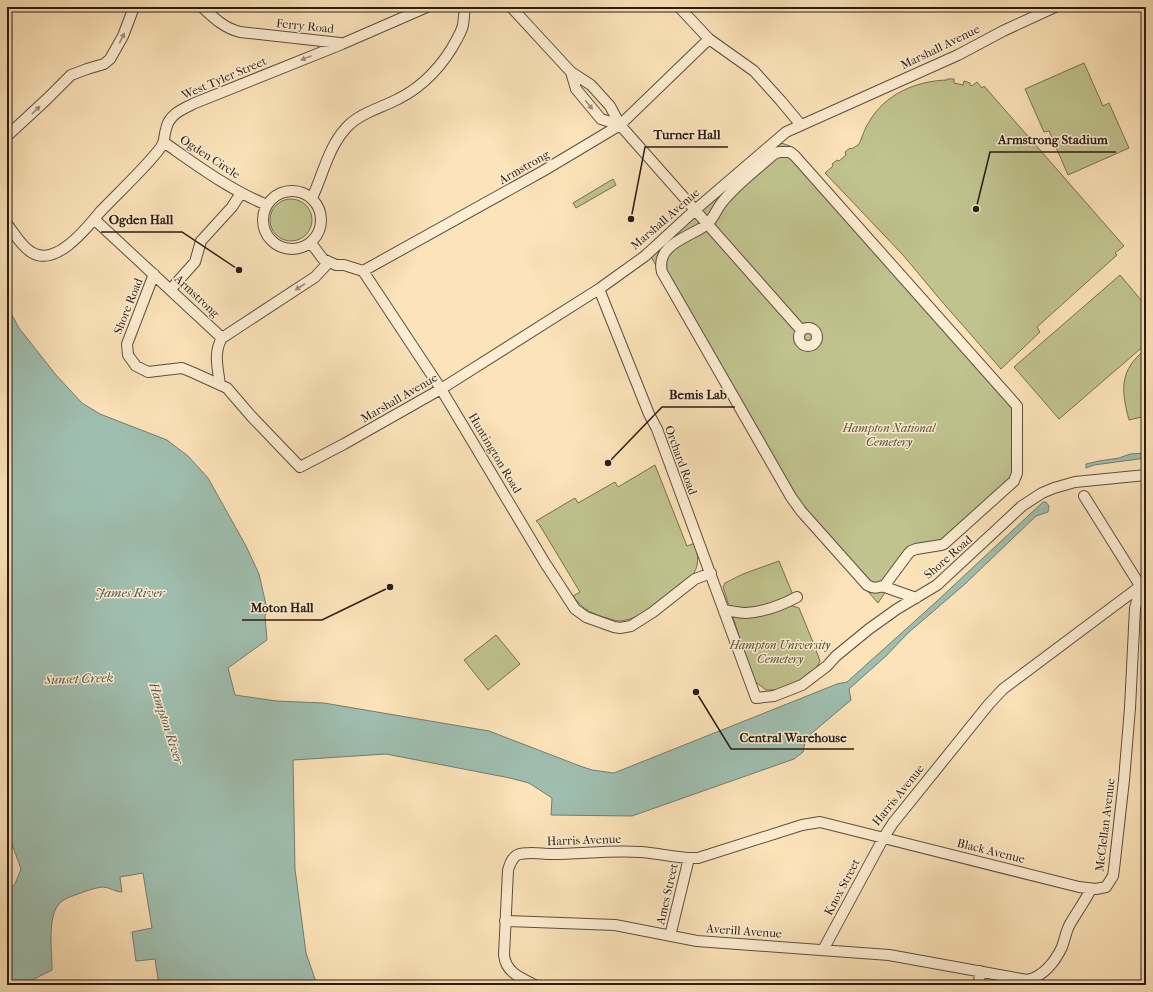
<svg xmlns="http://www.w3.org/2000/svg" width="1153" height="992" viewBox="0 0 1153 992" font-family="'IM FELL French Canon',serif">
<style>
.green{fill:#c0c38e;stroke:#767051}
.water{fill:#9fbeaf;stroke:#717d71}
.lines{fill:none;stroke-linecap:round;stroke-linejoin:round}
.minor-casing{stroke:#5f4e3d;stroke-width:12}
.minor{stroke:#fdedd2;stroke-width:10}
.oneway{fill:#9e8f7c}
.labels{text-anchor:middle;stroke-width:3;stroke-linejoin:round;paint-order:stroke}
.street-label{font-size:12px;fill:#2b1c14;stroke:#fdedd2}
.park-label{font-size:12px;font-style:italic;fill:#584e39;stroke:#fdedd2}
.water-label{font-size:13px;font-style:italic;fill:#54554a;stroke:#fdedd2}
.leader{fill:none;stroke:#2b1c14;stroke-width:1.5}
.callout-dot{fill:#2b1c14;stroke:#fdedd2;stroke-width:1.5}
.callout-label{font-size:13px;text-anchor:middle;font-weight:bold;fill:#2b1c14;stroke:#fdedd2;stroke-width:3;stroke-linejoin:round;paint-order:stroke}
</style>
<rect width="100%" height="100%" fill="#fce3b9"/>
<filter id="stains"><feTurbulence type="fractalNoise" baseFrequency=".005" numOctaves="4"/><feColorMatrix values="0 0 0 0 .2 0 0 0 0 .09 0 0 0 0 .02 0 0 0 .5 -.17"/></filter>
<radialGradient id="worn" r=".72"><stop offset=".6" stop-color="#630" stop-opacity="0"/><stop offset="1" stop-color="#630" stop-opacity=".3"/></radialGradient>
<path class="green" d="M 1084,63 L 1103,106 L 1109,103 L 1129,148 L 1068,175 L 1049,131 L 1044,132 L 1025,89 Z
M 947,79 L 954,79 L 954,83 L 963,85 L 964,81 L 970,83 L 970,85 L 972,86 L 977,82 L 982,88 L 984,86 L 1124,246 L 1115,253 L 1117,255 L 1037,327 L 1040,332 L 1001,369 L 938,297 L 903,255 L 825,173 L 833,166 L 832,164 L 837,160 L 839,161 L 846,155 L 845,152 L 850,148 L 851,149 C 853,148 857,146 859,144 C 861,141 865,127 869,122 C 885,94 916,81 947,80 Z
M 778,142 L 790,146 L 1022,405 L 1021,479 L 943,548 L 923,550 L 910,556 L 878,603 L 809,525 L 744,420 L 650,255 Z
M 613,179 L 616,185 L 576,208 L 573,203 Z
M270 220a21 21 0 1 1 42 0a21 21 0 1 1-42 0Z
M 1120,275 L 1146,306 L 1146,344 L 1059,419 L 1014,367 Z
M 1146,349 L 1146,416 L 1129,420 C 1121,390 1119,370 1146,349 Z
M 655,465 L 687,546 L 695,543 C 698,556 700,565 692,576 C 674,590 643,620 620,621 C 615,621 608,618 603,617 C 588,612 582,608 573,596 L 580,592 L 539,524 L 536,521 L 575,498 L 578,503 L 615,482 L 618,487 Z
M 779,561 L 793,595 L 775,603 L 747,611 L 729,606 L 723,587 L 725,583 L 743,574 Z
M 789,605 L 799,608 L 813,642 L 820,661 L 816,669 L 806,678 L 791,685 L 776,690 L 766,690 L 753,680 L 732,614 Z
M 496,635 L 520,664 L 488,690 L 464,660 Z"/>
<path class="water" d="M 7,306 L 19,328 L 56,375 L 82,403 L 100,414 L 167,440 L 188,456 L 208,478 L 246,546 L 259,574 L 267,609 L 265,617 L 267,640 L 228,668 L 235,695 L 276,701 L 324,703 L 489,731 L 580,766 L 592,770 L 614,773 L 837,684 L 847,682 L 936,602 L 1043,502 L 1046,502 L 1049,506 L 1048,512 L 1036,516 L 965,584 L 908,633 L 886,656 L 849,689 L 851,700 L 806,738 L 803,752 L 794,759 L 632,816 L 551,815 L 552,798 L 529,783 L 510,778 L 386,754 L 293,760 L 295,869 L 306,953 L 317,985 L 159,985 L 155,959 L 136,961 L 132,932 L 152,928 L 143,873 L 120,877 L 122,892 C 115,892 110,887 102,887 C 94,888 86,891 78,894 C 72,896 63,899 59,904 C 47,917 52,953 52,970 L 22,985 L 7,985 L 7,893 L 15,884 L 21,869 L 7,830 Z
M 1146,453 L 1146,458 L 1094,465 L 1086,468 L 1086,464 L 1099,461 L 1119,458 L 1130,454 Z"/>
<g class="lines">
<g class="minor-casing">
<path id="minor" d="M 202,7 C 214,18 224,28 240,32 L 340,43
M 511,7 L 571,72 L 591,85 L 610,106 L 620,125 L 801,330
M 679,7 L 709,39 L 754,71 L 781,101 L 801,125
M 571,72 L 576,89 L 601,119 L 620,125
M 7,136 L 47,99 L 71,75 L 87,69 L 104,64 L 110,59 L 123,36 L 134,7
M 165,143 C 198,166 230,190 267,205
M 779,152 L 790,152 L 795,156 L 1017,406 L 1017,473 L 1014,481 L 944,544 L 941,545 L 916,549 L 911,551 L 908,554 L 885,585 C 878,588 874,589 867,585 L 801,511 L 791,497 L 662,272 C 655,244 690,237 706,225 C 714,219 717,207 724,200 C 738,183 757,169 774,154 Z
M263 220a29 29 0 1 1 58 0a29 29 0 1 1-58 0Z
M 312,198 C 323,175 328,147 347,127 C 360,113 381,108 398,99 C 423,87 444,64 457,39 C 459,35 462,30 463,25 C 464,19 464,13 465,7
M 95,220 L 222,338
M 7,224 C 14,233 21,246 31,252 C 55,268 86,229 100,212 C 119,192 140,173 158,151 C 166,141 163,140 166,129 C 169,114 183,109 195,103 L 342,44 L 427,7
M 311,243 L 323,259 L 336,265 L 344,265 L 363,271 L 543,171 L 620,125 L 709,39
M 363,271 L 441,389 L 545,563 L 575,609 L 586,617 L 614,627 L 620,628 L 631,626 L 653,612 L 695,579 L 711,573
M 154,274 L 127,344 L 128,355 L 136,366 L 148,372 L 182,368 L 194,373 L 227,388 L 252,417 L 300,467 L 344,444 L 441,389 L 599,289 L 645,256 L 695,210 L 786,132 L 958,55 L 1003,31 L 1055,7
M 171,289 L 195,262 L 201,241 L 232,207 L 241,193
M 599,289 L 649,414 L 657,429 L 756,698 L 774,696 L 802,685 L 827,666 L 836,656 L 869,629 L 897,609 L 937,585 L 1022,506 L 1042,493 L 1054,488 L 1075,482 L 1146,475
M799 337a9 9 0 1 1 18 0a9 9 0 1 1-18 0Z
M 220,385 C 218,368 213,353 222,338 L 315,277 L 329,262
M 1084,496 L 1146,595
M 882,586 L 916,598
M 724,610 C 731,611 739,613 746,613 C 763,612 782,605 797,597
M 505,921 L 615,925 L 697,941 L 889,955 L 1027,980 C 1043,977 1055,962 1062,947 C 1065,939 1066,931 1070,924 C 1077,912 1085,901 1091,889
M 670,936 L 689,858
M 823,950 L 884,837 L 893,823 L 989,704 L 1003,689 L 1142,585
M 535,985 C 521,978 506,973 504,955 L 508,870 C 510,864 511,859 517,855 C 527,851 541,854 551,854 C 581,854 610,850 640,852 C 659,853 678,859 698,858 L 802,825 L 820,822 L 1079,887 L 1096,889 L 1106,887 L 1113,876 L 1114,869 L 1124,780 L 1130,708 L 1135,608 L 1141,586
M 979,985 L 980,971"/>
</g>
<use href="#minor" class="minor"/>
</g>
<defs><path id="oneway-solid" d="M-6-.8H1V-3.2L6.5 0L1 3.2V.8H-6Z"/></defs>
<g class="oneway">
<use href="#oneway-solid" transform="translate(122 38) rotate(-64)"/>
<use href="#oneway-solid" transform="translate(306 58) rotate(158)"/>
<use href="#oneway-solid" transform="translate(589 105) rotate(51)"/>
<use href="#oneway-solid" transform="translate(36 110) rotate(-44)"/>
<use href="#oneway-solid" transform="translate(300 287) rotate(147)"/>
</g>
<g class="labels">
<g class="street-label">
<text transform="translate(305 26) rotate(6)" y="4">Ferry Road</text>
<text transform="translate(940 47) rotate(-26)" y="4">Marshall Avenue</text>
<text transform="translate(224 78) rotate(-23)" y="4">West Tyler Street</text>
<text transform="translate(210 157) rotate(33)" y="4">Ogden Circle</text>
<text transform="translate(524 167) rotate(-30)" y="4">Armstrong</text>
<text transform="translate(665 219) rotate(-41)" y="4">Marshall Avenue</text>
<text transform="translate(197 296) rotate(43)" y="4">Armstrong</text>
<text transform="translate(128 306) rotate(-68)" y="4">Shore Road</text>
<text transform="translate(399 398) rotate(-30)" y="4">Marshall Avenue</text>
<text transform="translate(495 453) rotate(59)" y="4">Huntington Road</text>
<text transform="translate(681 460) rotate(70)" y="4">Orchard Road</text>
<text transform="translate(948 557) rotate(-41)" y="4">Shore Road</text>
<text transform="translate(898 795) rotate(-51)" y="4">Harris Avenue</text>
<text transform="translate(1105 825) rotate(-83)" y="4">McClellan Avenue</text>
<text transform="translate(584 840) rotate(-2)" y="4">Harris Avenue</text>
<text transform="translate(991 851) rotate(14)" y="4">Black Avenue</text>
<text transform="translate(842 887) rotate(-62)" y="4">Knox Street</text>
<text transform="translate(667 894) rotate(-77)" y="4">Ames Street</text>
<text transform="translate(744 931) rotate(4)" y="4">Averill Avenue</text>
</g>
<g class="park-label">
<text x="889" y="432">Hampton National<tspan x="889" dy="14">Cemetery</tspan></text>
<text x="780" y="649">Hampton University<tspan x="780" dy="14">Cemetery</tspan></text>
</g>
<g class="water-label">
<text x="130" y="597">James River</text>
<text transform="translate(79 678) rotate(-2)" y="5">Sunset Creek</text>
<text transform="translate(167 723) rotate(72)" y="5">Hampton River</text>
</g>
</g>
<path class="leader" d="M631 219L645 147H728M976 209L990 152H1116M239 270L182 232H101M608 463L662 407H735M390 587L322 620H242M696 692L731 749H854"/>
<g class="callout-dot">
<circle cx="631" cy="219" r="4"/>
<circle cx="976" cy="209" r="4"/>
<circle cx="239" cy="270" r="4"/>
<circle cx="608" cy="463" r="4"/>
<circle cx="390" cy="587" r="4"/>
<circle cx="696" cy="692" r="4"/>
</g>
<g class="callout-label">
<text x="687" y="139">Turner Hall</text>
<text x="1053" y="144">Armstrong Stadium</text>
<text x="141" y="224">Ogden Hall</text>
<text x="698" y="399">Bemis Lab</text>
<text x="282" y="612">Moton Hall</text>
<text x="793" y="742">Central Warehouse</text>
</g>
<rect width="1153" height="992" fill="none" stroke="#fce3b9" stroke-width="24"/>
<rect x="8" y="8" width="1137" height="976" fill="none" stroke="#2b1c14" stroke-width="2"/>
<rect x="12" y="12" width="1129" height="968" fill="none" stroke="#2b1c14"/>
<rect width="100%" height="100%" filter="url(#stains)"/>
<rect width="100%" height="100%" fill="url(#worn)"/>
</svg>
